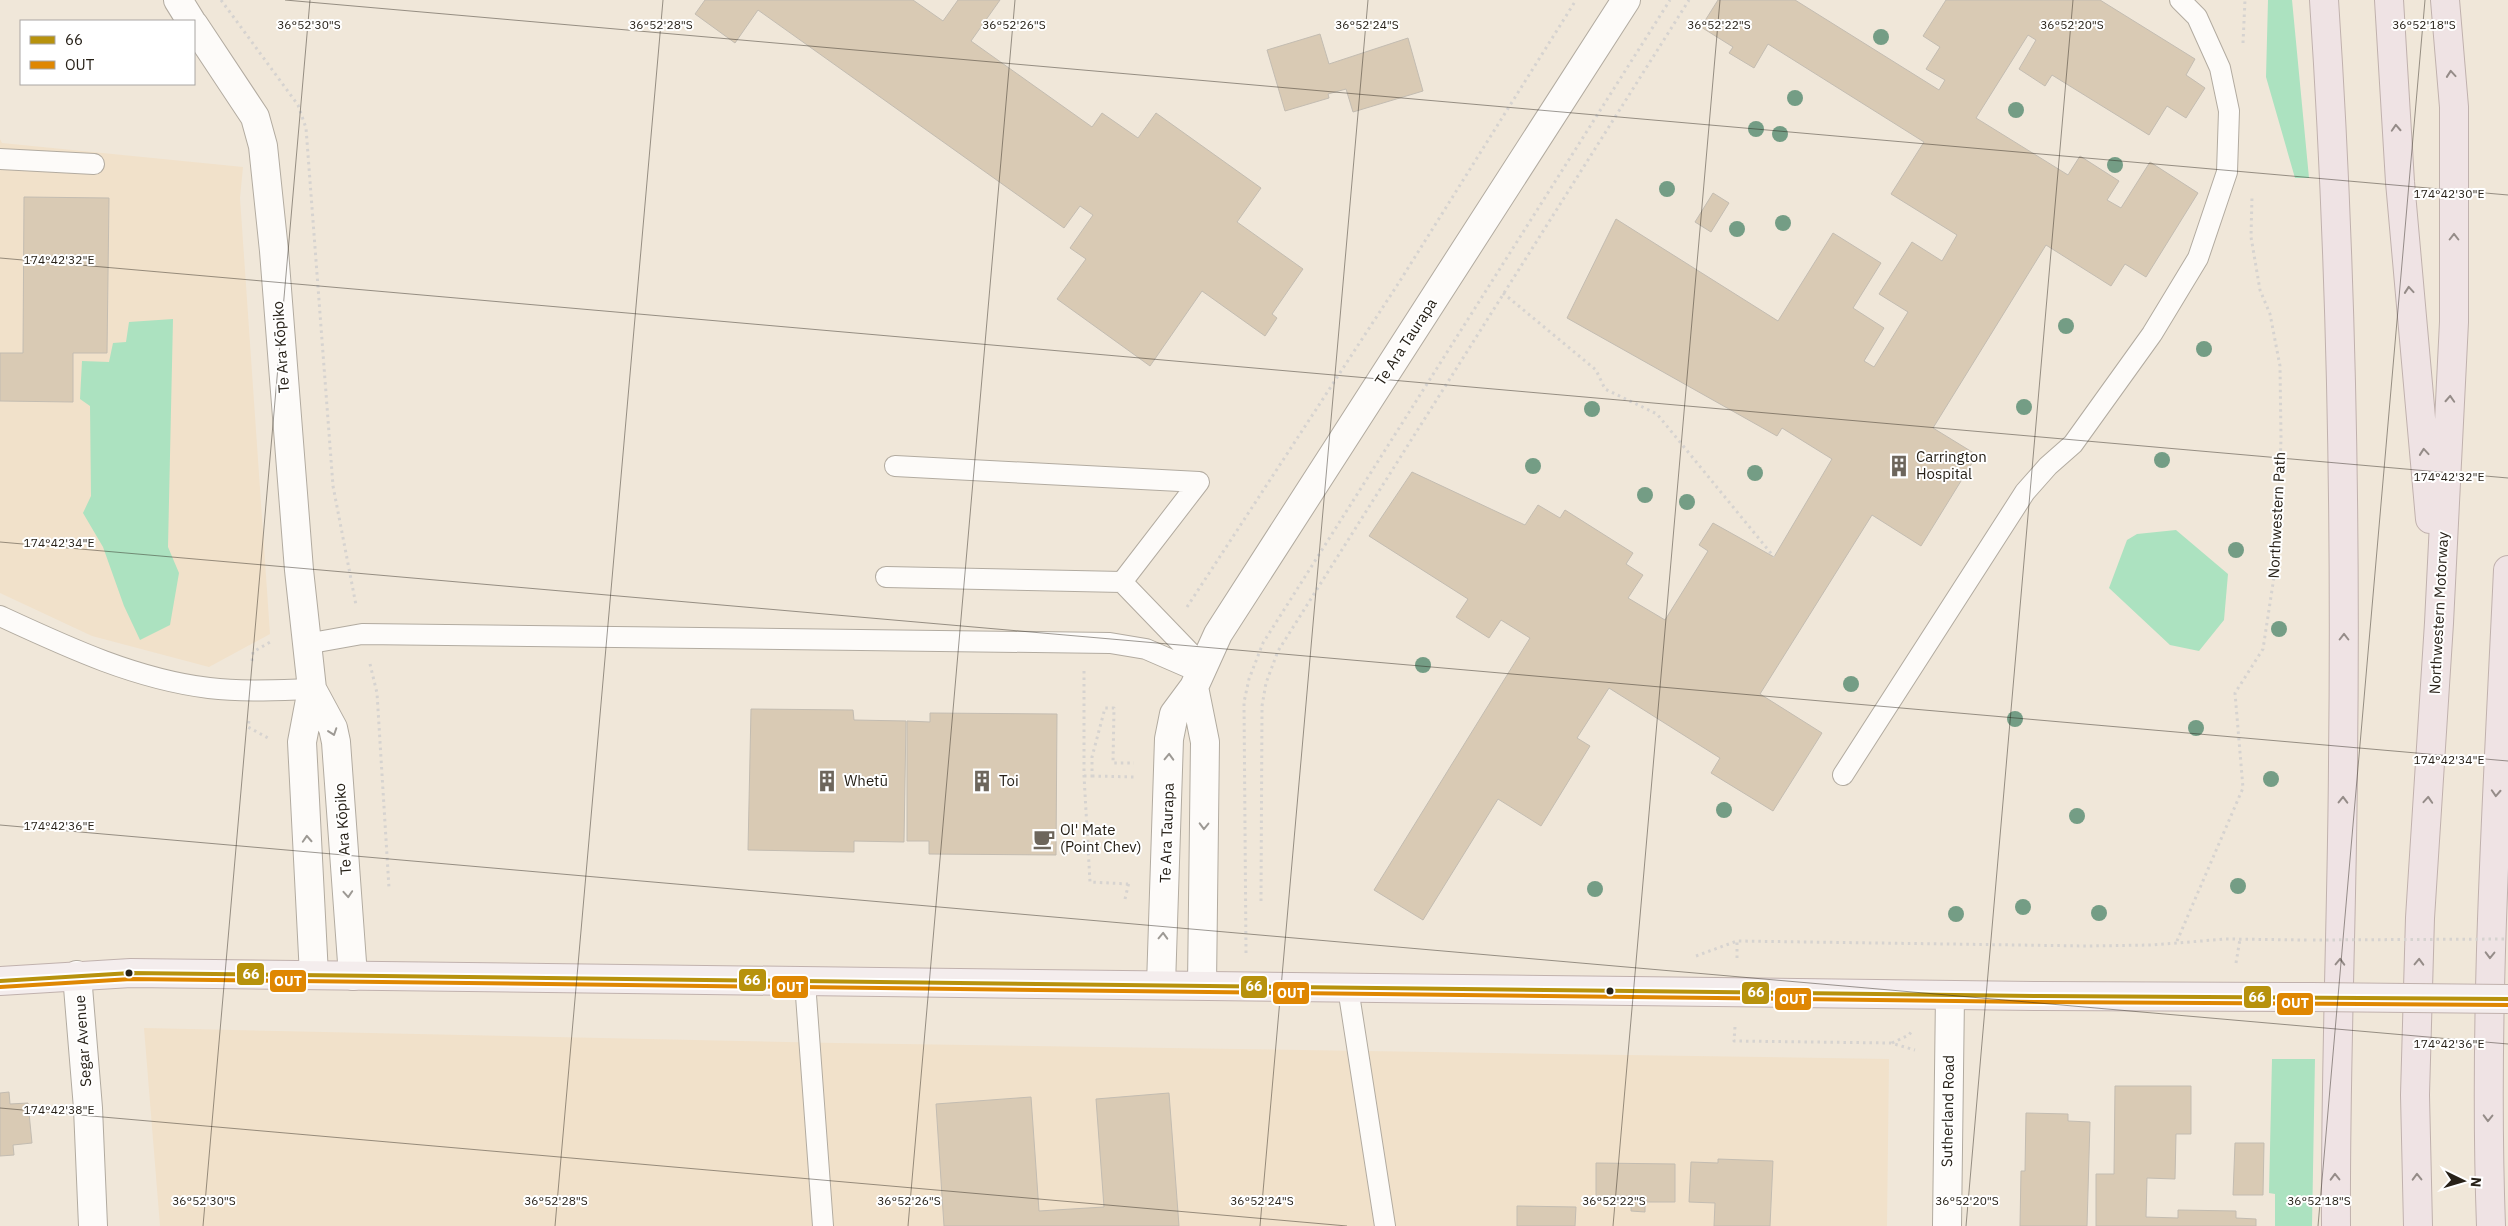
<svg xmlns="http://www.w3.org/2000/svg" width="2508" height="1226" viewBox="0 0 2508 1226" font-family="'IBM Plex Sans',sans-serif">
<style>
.built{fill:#f1e1ca}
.green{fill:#ace2c0}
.building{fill:#d9cab4;stroke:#c3bcb1}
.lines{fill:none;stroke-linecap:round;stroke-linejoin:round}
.service-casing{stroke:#b2aba0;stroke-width:22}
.minor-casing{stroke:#b2aba0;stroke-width:30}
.primary-casing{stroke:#c0b1ad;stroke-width:30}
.motorway-casing{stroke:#c0b1ad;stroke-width:30}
.path{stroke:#d6d3d0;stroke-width:3;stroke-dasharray:2.5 4;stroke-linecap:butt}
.service{stroke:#fdfbf9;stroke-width:20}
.minor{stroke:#fdfbf9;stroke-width:28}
.primary{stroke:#f4eded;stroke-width:28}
.motorway{stroke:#efe3e4;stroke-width:28}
.primary-bridge-casing{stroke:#c0b1ad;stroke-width:30;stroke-linecap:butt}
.path-bridge{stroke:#d6d3d0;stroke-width:3;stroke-dasharray:2.5 4;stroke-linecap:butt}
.primary-bridge{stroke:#f4eded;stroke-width:28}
.bus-1-casing{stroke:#fff;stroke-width:8}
.bus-2-casing{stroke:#fff;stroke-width:8}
.bus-1{stroke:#b7920d;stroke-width:4}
.bus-2{stroke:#df8702;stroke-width:4}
.tree{fill:#749d85}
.oneway{stroke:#958c88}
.oneway2{stroke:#9d9994}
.ticks{fill:none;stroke:#272118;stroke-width:1;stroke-opacity:0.45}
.bus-dot{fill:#272118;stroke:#fff;stroke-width:2}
.labels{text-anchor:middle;stroke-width:4;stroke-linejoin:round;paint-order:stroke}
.street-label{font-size:15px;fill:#272118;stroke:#fff}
.poi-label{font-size:15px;fill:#272118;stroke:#fff;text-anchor:start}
.ticks-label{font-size:12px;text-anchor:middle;fill:#272118;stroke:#fff;stroke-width:4;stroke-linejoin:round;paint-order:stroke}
.line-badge{stroke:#fff;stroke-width:2}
.badge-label{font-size:14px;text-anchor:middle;font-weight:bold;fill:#fff}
</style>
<rect width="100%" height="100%" fill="#f0e7d9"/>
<path class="built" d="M 0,139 L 2,143 L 243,167 L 240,198 L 270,634 L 209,667 L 92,636 L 0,593 Z
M 144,1028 L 836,1043 L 1889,1059 L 1887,1226 L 160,1226 Z"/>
<path class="green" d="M 2268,0 L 2292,0 L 2309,178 L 2295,178 L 2266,77 Z
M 173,319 L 168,547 L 179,573 L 170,625 L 140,640 L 124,606 L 103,547 L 83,513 L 91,496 L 90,406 L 80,399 L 82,361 L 109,362 L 113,343 L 126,342 L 129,322 Z
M 2176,530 L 2228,574 L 2224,620 L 2199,651 L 2170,645 L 2109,588 L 2127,540 L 2137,534 Z
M 2272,1059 L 2315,1059 L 2312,1226 L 2275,1226 L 2275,1194 L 2269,1193 Z"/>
<path class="building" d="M 705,0 L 913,0 L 943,21 L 958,0 L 1000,0 L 971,41 L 1092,127 L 1102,113 L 1138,138 L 1156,113 L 1261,188 L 1237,222 L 1303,269 L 1272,314 L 1277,318 L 1265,336 L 1202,291 L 1150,366 L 1057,299 L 1086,259 L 1070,248 L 1093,215 L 1080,206 L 1064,228 L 758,10 L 735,43 L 695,14 Z
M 1718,0 L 1795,0 L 1939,90 L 1945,80 L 1926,69 L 1940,47 L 1923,36 L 1946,0 L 2100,0 L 2195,59 L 2186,75 L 2205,88 L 2186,118 L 2167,106 L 2149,135 L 2052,75 L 2045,86 L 2019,69 L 2036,40 L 2028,35 L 1976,118 L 2068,175 L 2080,156 L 2119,181 L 2107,200 L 2121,208 L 2150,162 L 2198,193 L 2146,277 L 2125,264 L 2111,286 L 2046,245 L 1933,428 L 1977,455 L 1921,546 L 1872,515 L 1760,694 L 1822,733 L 1773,811 L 1711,773 L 1720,758 L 1609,688 L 1577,738 L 1590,746 L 1541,826 L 1498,799 L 1423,920 L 1374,890 L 1530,638 L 1501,620 L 1489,638 L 1456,617 L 1468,599 L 1369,536 L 1412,472 L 1525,525 L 1538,505 L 1560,518 L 1565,510 L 1633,553 L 1626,564 L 1643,575 L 1628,598 L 1665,620 L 1708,551 L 1699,545 L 1713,523 L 1774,557 L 1832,459 L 1782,428 L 1777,436 L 1567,318 L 1616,219 L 1778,321 L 1833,233 L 1881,263 L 1853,308 L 1884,328 L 1864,361 L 1874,367 L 1908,312 L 1879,294 L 1912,242 L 1942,261 L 1957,235 L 1891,194 L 1924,142 L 1768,44 L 1754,68 L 1729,53 L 1733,47 L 1701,27 Z
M 1320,34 L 1329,64 L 1408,38 L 1423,91 L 1353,112 L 1346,89 L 1328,94 L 1329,98 L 1285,111 L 1267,50 Z
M 1713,193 L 1729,203 L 1711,232 L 1695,222 Z
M 24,197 L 109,198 L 107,353 L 73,353 L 73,402 L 0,401 L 0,353 L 23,353 Z
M 751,709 L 853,710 L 854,720 L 906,721 L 904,842 L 854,841 L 854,852 L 748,850 Z
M 930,713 L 1057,714 L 1056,855 L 929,854 L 929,841 L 907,841 L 907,721 L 930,722 Z
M 2115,1086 L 2191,1086 L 2191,1134 L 2176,1134 L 2175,1179 L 2147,1178 L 2146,1217 L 2178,1218 L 2178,1210 L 2236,1211 L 2236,1218 L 2256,1219 L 2256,1226 L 2096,1226 L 2096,1174 L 2114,1174 Z
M 9,1092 L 10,1104 L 28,1103 L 32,1143 L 13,1145 L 14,1155 L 0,1156 L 0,1093 Z
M 1169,1093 L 1179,1226 L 944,1226 L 936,1104 L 1031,1097 L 1039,1211 L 1104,1207 L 1096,1099 Z
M 2026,1113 L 2068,1114 L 2068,1121 L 2090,1122 L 2087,1226 L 2020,1226 L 2021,1171 L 2025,1171 Z
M 2235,1143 L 2264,1143 L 2263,1195 L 2233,1195 Z
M 1718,1159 L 1773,1161 L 1770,1226 L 1714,1226 L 1715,1203 L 1689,1202 L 1691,1162 L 1718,1163 Z
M 1596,1163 L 1675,1164 L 1675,1202 L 1645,1202 L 1645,1212 L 1631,1211 L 1631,1203 L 1596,1202 Z
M 1517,1206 L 1576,1207 L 1575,1226 L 1517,1226 Z"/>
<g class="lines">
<g class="service-casing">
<path id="service" d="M 0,159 L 94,164
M 895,466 L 1199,482 L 1122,582
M 886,577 L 1122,582 L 1203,666
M 0,616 C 67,647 135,679 209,688 C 243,692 278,690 312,689
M 306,644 L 362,634 L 1110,643 L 1146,649 L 1199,672
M 1843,775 L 2025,492 L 2048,466 L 2073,444 L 2152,334 L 2198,258 L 2227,172 L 2229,111 L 2220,68 L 2197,17 L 2180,0
M 805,982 L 823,1226
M 1348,988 L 1385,1226"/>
</g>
<g class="minor-casing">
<path id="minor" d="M 178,0 L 191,21
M 194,25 L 255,117 L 263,146 L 274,251 L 299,570 L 312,689 L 302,742 L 314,975
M 1194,687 L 1205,742 L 1202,985
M 312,689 L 333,728 L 336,742 L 353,976
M 77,975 L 88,1108 L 93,1226
M 1161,985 L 1169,739 L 1174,714 L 1194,687 L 1218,634 L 1626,0
M 1947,1226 L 1950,995"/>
</g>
<g class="primary-casing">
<path id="primary" d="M 0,981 L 131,973 L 2040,996 L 2311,997"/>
</g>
<g class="motorway-casing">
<path id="motorway" d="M 2324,0 C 2341,254 2346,509 2343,764 C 2342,918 2335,1072 2336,1226
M 2389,0 L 2400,182 L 2430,519
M 2418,1226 L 2415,1095 L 2420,918 L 2439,623 L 2454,322 L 2454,107 L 2445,0
M 2491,1226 C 2483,1007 2498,788 2508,570"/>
</g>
<path class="path" d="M 221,0 L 298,105 L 306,128 L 333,486 L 356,605
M 2243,43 L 2245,0
M 1503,293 L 1596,370 L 1605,389 L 1657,414 L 1774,557
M 1187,607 L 1398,284 L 1576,0
M 252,661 L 253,652 L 272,641
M 370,664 L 377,693 L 389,888
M 1084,671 L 1084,776 L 1090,882 L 1128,884
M 249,721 L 248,727 L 268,738
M 1084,776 L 1092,776 L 1092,757 L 1105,708 L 1114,708 L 1113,763 L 1134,763
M 1092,776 L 1134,777
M 1125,899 L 1129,882
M 1261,901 L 1262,706 L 1266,683 L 1278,651 L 1689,0
M 2177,941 L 2243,788 L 2235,693 L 2263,649 L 2277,557 L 2281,438 L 2280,366 L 2270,314 L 2260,290 L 2251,237 L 2252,196
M 1246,953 L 1244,702 L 1249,679 L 1263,643 L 1670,0
M 1696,956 L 1737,941 L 2088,946 L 2152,945 L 2226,939 L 2307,940
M 1737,958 L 1737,941
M 2236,963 L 2240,939
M 1735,1027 L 1734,1041 L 1891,1043 L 1915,1050
M 1892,1043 L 1909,1035 L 1913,1029"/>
<use href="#service" class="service"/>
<use href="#minor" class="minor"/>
<use href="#primary" class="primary"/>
<use href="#motorway" class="motorway"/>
<g class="primary-bridge-casing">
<path id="primary-bridge" d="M 2311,997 L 2508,999"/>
</g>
<path class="path-bridge" d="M 2313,940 L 2508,939"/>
<use href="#primary-bridge" class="primary-bridge"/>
<g class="bus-1-casing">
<path id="bus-1" d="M 0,981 L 131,973 L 2040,996 L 2508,999"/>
</g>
<g class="bus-2-casing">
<path id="bus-2" d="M 0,987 L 131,979 L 2040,1002 L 2508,1005"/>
</g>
<use href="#bus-1" class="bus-1"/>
<use href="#bus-2" class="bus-2"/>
</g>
<g class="tree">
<circle cx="1881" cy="37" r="8"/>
<circle cx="1795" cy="98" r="8"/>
<circle cx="2016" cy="110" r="8"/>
<circle cx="1756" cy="129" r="8"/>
<circle cx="1780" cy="134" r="8"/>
<circle cx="2115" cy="165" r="8"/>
<circle cx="1667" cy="189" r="8"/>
<circle cx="1783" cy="223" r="8"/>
<circle cx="1737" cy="229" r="8"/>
<circle cx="2066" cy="326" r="8"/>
<circle cx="2204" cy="349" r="8"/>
<circle cx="2024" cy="407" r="8"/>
<circle cx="1592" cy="409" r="8"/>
<circle cx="2162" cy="460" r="8"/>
<circle cx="1533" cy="466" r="8"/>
<circle cx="1755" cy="473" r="8"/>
<circle cx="1645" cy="495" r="8"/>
<circle cx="1687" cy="502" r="8"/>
<circle cx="2236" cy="550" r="8"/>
<circle cx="2279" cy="629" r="8"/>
<circle cx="1423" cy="665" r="8"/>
<circle cx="1851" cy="684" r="8"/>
<circle cx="2015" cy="719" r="8"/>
<circle cx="2196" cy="728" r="8"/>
<circle cx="2271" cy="779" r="8"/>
<circle cx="1724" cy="810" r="8"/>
<circle cx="2077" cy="816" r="8"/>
<circle cx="2238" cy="886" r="8"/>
<circle cx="1595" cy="889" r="8"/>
<circle cx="2023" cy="907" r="8"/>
<circle cx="2099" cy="913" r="8"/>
<circle cx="1956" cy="914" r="8"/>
</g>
<defs><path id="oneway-chevron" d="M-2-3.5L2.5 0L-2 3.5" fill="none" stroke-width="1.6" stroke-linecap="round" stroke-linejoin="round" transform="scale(1.25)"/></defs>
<g class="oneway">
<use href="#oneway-chevron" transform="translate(2451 74) rotate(-95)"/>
<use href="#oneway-chevron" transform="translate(2396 128) rotate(-93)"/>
<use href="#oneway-chevron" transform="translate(2454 237) rotate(-90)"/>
<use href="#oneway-chevron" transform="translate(2409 290) rotate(-95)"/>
<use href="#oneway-chevron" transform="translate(2450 399) rotate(-87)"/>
<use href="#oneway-chevron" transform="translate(2424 452) rotate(-95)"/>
<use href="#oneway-chevron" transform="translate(2344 637) rotate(-90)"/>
<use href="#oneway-chevron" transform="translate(2496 793) rotate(93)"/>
<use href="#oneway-chevron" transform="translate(2343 800) rotate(-89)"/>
<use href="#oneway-chevron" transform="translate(2428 800) rotate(-86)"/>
<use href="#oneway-chevron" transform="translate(2490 955) rotate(91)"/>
<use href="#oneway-chevron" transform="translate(2340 962) rotate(-88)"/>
<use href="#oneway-chevron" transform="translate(2419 962) rotate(-88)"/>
<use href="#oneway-chevron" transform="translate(2488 1118) rotate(91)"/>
<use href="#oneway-chevron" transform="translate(2335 1177) rotate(-91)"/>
<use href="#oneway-chevron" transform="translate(2417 1177) rotate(-91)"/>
</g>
<g class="oneway2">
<use href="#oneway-chevron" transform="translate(333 732) rotate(71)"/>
<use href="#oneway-chevron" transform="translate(1169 757) rotate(-88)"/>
<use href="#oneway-chevron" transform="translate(1204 826) rotate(91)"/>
<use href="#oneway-chevron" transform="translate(307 839) rotate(-93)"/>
<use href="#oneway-chevron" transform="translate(348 894) rotate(86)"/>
<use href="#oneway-chevron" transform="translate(1163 936) rotate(-88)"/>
</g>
<path class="ticks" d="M 285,0 L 2508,195M 0,258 L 2508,478M 0,542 L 2508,761M 0,825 L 2508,1044M 0,1108 L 1347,1226M 203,1226 L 310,0M 555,1226 L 663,0M 908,1226 L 1015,0M 1260,1226 L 1368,0M 1613,1226 L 1720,0M 1966,1226 L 2073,0M 2318,1226 L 2425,0"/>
<defs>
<g id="building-bare" transform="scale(1.725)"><path d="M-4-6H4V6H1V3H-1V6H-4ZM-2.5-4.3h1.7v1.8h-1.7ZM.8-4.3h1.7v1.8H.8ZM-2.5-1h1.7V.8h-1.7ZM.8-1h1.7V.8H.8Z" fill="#6d665c" stroke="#fff" stroke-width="2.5" paint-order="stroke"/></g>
<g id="cafe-bare" transform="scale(1.725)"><path d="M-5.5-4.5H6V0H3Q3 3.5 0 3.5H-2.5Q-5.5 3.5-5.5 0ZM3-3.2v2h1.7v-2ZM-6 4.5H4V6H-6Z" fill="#6d665c" stroke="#fff" stroke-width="2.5" paint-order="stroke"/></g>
</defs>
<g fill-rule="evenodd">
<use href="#building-bare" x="1899" y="466"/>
<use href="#building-bare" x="827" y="781"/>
<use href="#building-bare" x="982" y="781"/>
<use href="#cafe-bare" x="1044" y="839"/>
</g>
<g class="bus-dot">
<circle cx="129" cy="973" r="4.5"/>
<circle cx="1610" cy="991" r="4.5"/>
</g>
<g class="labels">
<g class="street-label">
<text transform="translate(1406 342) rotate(-57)" y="5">Te Ara Taurapa</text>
<text transform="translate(281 347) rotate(-94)" y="5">Te Ara Kōpiko</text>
<text transform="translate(2277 515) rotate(-87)" y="5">Northwestern Path</text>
<text transform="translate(2439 613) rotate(-87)" y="5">Northwestern Motorway</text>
<text transform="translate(343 829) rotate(-94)" y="5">Te Ara Kōpiko</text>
<text transform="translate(1167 833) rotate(-88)" y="5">Te Ara Taurapa</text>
<text transform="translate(83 1041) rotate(-94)" y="5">Segar Avenue</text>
<text transform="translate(1948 1111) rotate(-89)" y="5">Sutherland Road</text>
</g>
<g class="poi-label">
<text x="1916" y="462">Carrington<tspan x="1916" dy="17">Hospital</tspan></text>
<text x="844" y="786">Whetū</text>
<text x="999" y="786">Toi</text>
<text x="1060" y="835">Ol' Mate<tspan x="1060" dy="17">(Point Chev)</tspan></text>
</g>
</g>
<g class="ticks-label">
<text x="309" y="29">36°52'30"S</text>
<text x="661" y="29">36°52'28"S</text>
<text x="1014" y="29">36°52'26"S</text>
<text x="1367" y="29">36°52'24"S</text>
<text x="1719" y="29">36°52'22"S</text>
<text x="2072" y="29">36°52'20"S</text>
<text x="2424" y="29">36°52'18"S</text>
<text x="2449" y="198">174°42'30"E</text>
<text x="59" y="264">174°42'32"E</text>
<text x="2449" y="481">174°42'32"E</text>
<text x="59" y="547">174°42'34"E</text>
<text x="2449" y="764">174°42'34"E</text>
<text x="59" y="830">174°42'36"E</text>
<text x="2449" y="1048">174°42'36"E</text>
<text x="59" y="1114">174°42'38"E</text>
<text x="204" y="1205">36°52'30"S</text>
<text x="556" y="1205">36°52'28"S</text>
<text x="909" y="1205">36°52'26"S</text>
<text x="1262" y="1205">36°52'24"S</text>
<text x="1614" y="1205">36°52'22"S</text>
<text x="1967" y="1205">36°52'20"S</text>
<text x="2319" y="1205">36°52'18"S</text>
</g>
<g class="line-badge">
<rect x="236" y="962" width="29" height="24" rx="5" fill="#b7920d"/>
<rect x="738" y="968" width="29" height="24" rx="5" fill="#b7920d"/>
<rect x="269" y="969" width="38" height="24" rx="5" fill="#df8702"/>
<rect x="1240" y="975" width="28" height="24" rx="5" fill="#b7920d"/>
<rect x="771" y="975" width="38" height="24" rx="5" fill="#df8702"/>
<rect x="1741" y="981" width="29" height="24" rx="5" fill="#b7920d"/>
<rect x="1272" y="981" width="38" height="24" rx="5" fill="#df8702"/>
<rect x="2243" y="985" width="29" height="24" rx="5" fill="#b7920d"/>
<rect x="1774" y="987" width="38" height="24" rx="5" fill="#df8702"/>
<rect x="2276" y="992" width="38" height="24" rx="5" fill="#df8702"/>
</g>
<g class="badge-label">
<text x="251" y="979">66</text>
<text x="752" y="985">66</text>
<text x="288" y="986">OUT</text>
<text x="1254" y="991">66</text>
<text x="790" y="992">OUT</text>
<text x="1756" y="997">66</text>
<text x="1291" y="998">OUT</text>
<text x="2257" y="1002">66</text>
<text x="1793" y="1004">OUT</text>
<text x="2295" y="1008">OUT</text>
</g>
<rect x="20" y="20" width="175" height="65" fill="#ffffff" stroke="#a9a6a3"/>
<rect x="30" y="36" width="25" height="8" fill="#b7920d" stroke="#a9a6a3"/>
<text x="65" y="45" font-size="15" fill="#272118">66</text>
<rect x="30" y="61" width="25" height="8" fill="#df8702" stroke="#a9a6a3"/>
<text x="65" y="70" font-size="15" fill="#272118">OUT</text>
<g transform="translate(2463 1181) rotate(95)" stroke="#ffffff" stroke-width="4" paint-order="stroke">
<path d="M0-4L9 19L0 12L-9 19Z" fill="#272118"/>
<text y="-8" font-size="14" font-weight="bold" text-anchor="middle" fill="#272118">N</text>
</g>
</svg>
